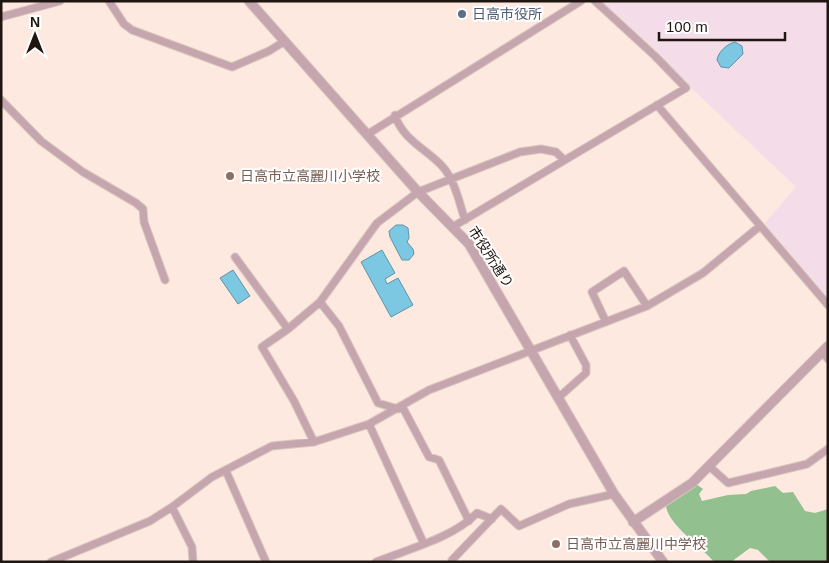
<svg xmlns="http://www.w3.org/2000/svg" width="829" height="563" viewBox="0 0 829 563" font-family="Arial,'Noto Sans JP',sans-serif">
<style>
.industrial{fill:#f4dde9}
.forest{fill:#92c08f}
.water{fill:#7cc8e3;stroke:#6093a4}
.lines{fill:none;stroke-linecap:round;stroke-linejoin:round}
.minor-casing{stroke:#dac7bf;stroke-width:9}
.tertiary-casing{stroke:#dac7bf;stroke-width:11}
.minor{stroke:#c6a6ae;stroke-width:7}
.tertiary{stroke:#c6a6ae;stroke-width:9}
.service-dot{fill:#5c6f8a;stroke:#fff;stroke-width:2}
.education-dot{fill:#8d6e63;stroke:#fff;stroke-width:2}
.labels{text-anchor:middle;stroke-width:4;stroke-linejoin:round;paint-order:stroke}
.service-label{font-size:14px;fill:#4e5e75;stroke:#fff;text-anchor:start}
.education-label{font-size:14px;fill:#785e54;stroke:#fff;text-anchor:start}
.street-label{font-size:14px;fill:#1f1612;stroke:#fff}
</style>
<rect width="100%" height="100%" fill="#fee9e0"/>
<path class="industrial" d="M 601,1 L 828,1 L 828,298 L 764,224 L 796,187 L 687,84 L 656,50 Z"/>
<path class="forest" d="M 696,484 L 703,489 L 699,494 L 702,501 L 728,495 L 746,494 L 751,491 L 775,486 L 783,493 L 793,492 L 805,511 L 815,513 L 828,509 L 828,562 L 770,562 L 758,550 L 750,548 L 731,562 L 714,562 C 702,547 666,523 666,505 Z"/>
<path class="water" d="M 735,42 L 742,46 L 743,54 L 729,68 L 721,67 L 717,60 C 718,52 727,44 735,42 Z
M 396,225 L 403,225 L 408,228 L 409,238 L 407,242 L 413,249 L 414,254 L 409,260 L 402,260 L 390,237 L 389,231 Z
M 382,250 L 395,273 L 385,279 L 387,284 L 398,278 L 413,305 L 391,317 L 361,262 Z
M 233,270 L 250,296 L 238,304 L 220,278 Z"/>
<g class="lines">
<g class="minor-casing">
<path id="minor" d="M 109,1 L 124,24 L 132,30 L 232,67 L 269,51 L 285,41
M 1,17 L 60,1
M 1,100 L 41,141 L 83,172 L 136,203 L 143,209 L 144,222 L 165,280
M 657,105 L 828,305
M 395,115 C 402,139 426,149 442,166 C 455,180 459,202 465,220
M 368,134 L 581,1
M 454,226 L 686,88 L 655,56 L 595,1
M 235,257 L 288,329
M 320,302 L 339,326 L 378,403 L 398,409
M 606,322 L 592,292 L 624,271 L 647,306
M 822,352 L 828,359
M 558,398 L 586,373 L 586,365 L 570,335
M 402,406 L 429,457 L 439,460 L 469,521
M 369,424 L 424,544
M 314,442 L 294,401 L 262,347 L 288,329 L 320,302 L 377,223 L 418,192 L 520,152 L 541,149 L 556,152 L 564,160
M 709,466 L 728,483 L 807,464 L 828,449
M 226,471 L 266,562
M 172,507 L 192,547 L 193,562
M 51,562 L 150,521 L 172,507 L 212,477 L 272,446 L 314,442 L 369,424 L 429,390 L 647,306 L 703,273 L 760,226
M 376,562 C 408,549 453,538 477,513 L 492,519
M 453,562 L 452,560 L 501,509 L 519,526 L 569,504 L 614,494"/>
</g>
<g class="tertiary-casing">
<path id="tertiary" d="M 249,1 L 418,192 L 469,244 L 614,494 L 663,562
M 633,522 L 692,483 L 828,346"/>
</g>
<use href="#minor" class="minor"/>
<use href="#tertiary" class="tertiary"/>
</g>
<circle class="service-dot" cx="462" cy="14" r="5"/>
<g class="education-dot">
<circle cx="230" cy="176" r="5"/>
<circle cx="556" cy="544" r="5"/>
</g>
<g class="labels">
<g class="service-label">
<text x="472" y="19">日高市役所</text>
</g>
<g class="education-label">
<text x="240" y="181">日高市立高麗川小学校</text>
<text x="566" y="549">日高市立高麗川中学校</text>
</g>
<g class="street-label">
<text transform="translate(491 257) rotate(57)" y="5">市役所通り</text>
</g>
</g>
<rect width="829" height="563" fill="none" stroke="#1f1612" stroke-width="5"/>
<g transform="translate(35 35)" stroke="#ffffff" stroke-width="4" paint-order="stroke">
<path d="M0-4L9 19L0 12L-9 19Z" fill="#1f1612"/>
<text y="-8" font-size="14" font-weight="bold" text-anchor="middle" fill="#1f1612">N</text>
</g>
<path d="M659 32v8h126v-8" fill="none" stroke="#1f1612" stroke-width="2.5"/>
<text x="666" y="32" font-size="15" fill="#1f1612" stroke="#ffffff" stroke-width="4" paint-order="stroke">100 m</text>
</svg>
